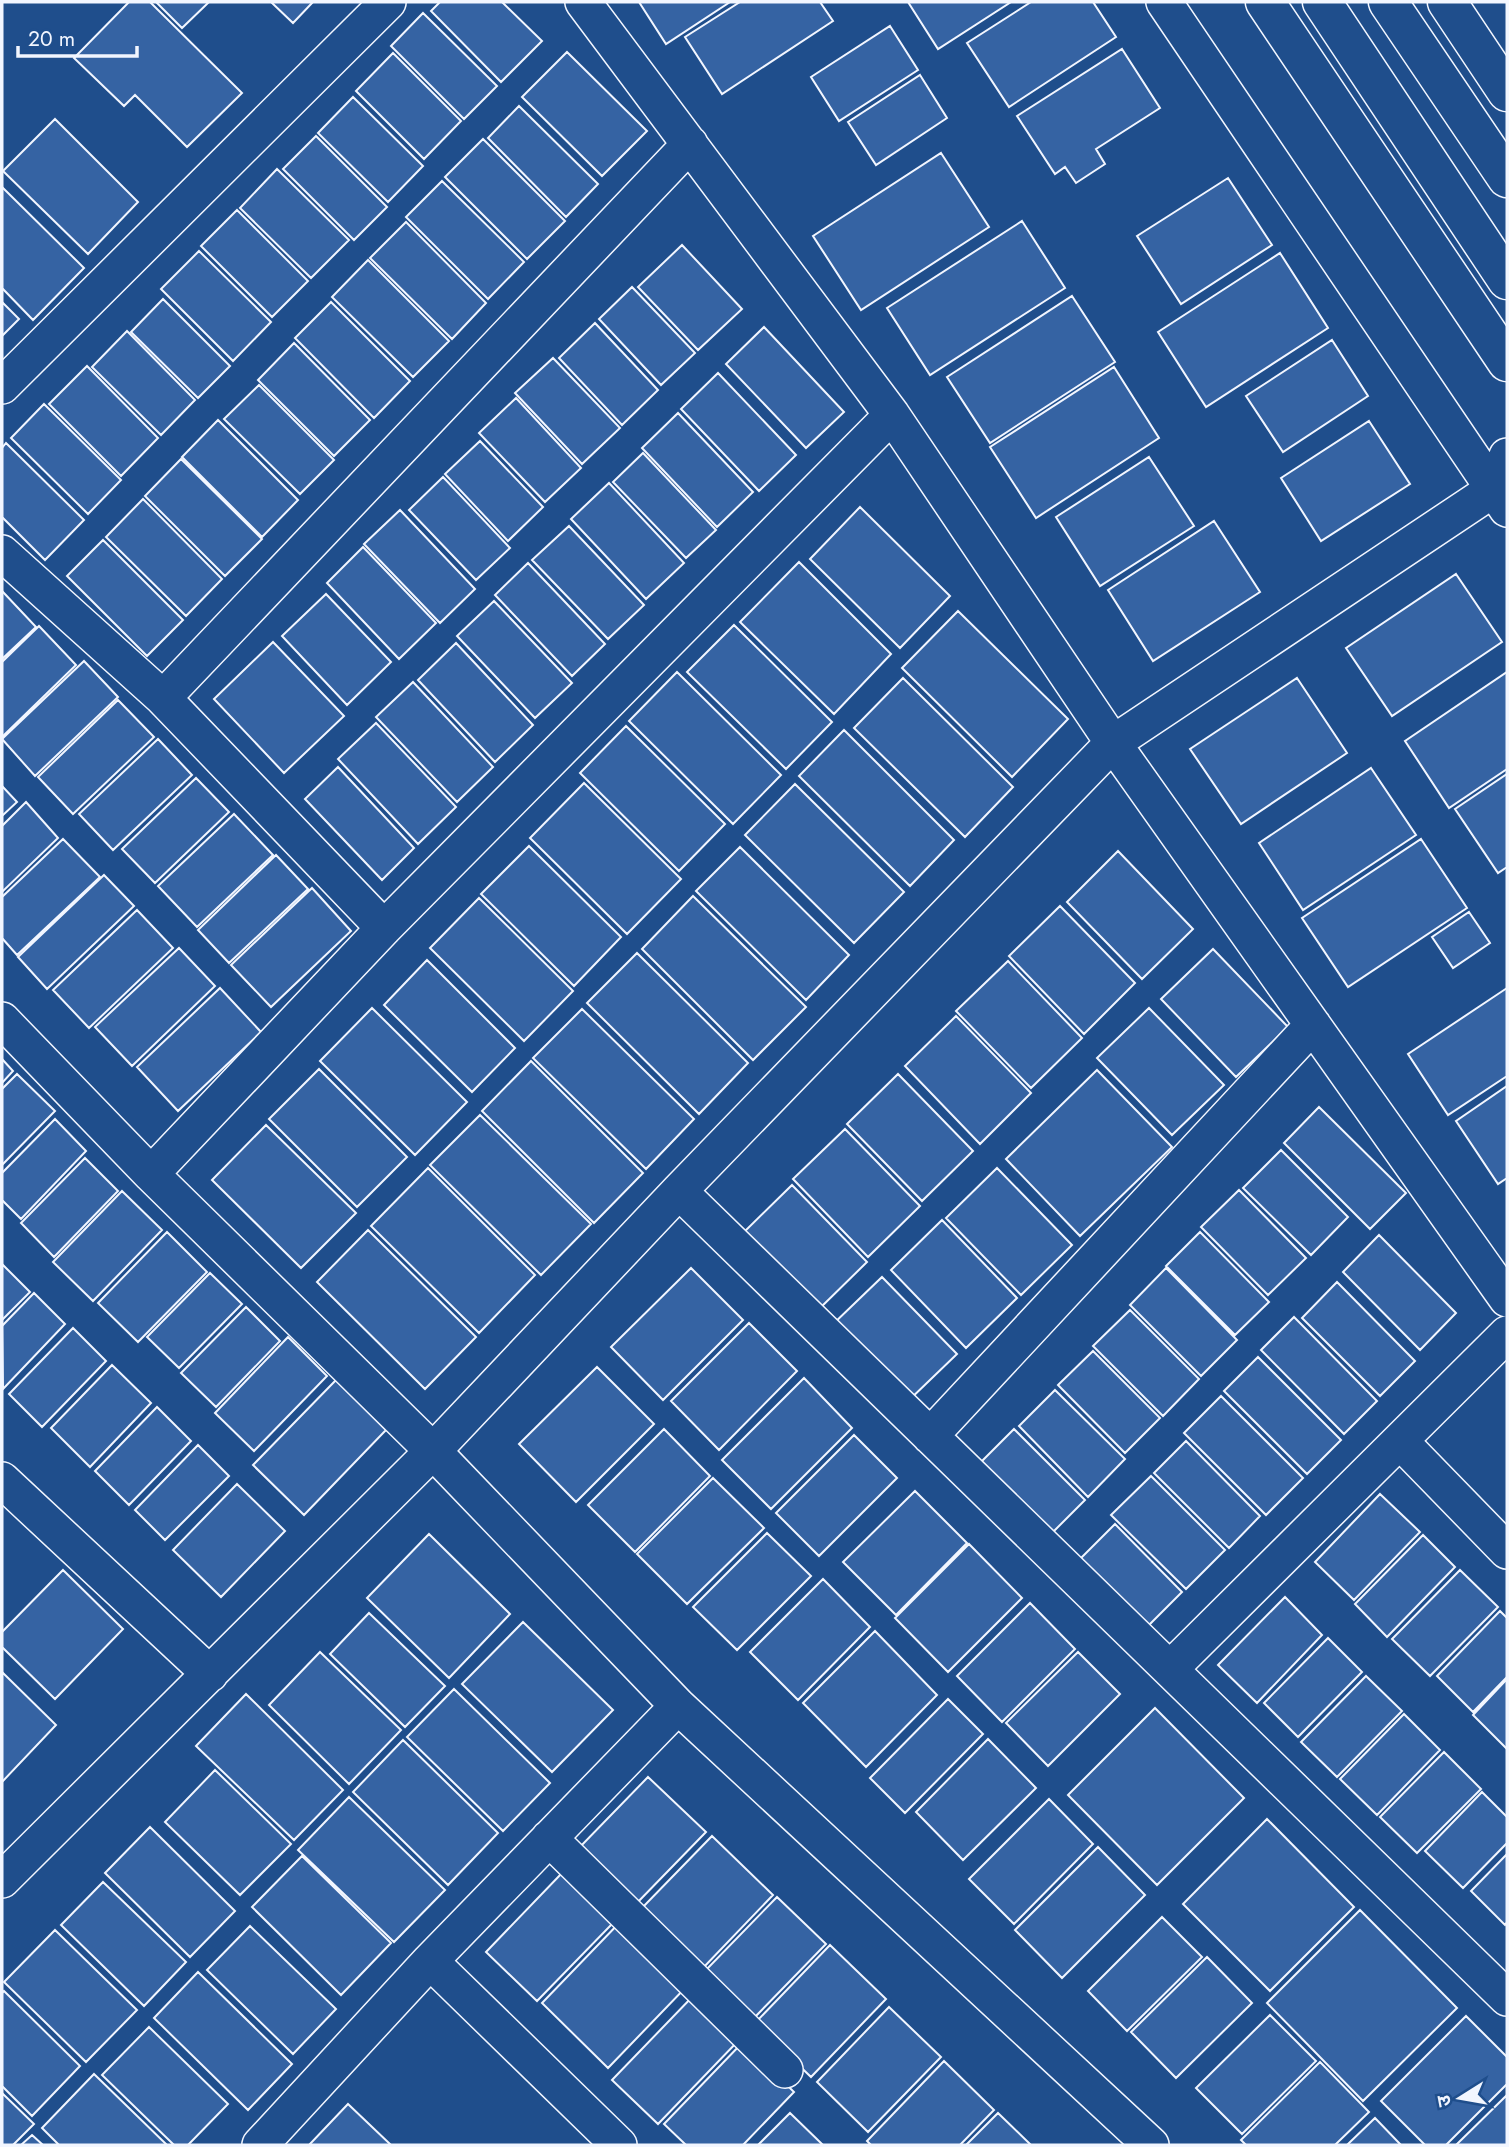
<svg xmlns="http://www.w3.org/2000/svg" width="1509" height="2147" viewBox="0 0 1509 2147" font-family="Jost,'Noto Sans Devanagari',sans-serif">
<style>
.building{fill:#3563a3;stroke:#f2f6ff;stroke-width:2}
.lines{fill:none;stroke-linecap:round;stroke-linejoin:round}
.minor-casing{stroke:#f2f6ff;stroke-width:38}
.tertiary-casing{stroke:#f2f6ff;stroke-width:41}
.primary-casing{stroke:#f2f6ff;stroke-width:41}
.minor{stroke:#1f4e8c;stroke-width:35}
.tertiary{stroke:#1f4e8c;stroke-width:38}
.primary{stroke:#1f4e8c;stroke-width:38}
</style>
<rect width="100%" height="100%" fill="#1f4e8c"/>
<path class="building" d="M 129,2 L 150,2 L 242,93 L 187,147 L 135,95 L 124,106 L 74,58 Z
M 156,2 L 209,2 L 182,28 Z
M 271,2 L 313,2 L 293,23 Z
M 440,2 L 502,2 L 542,41 L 501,82 L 431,11 Z
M 639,2 L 730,2 L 666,44 Z
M 740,2 L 820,2 L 833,21 L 722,94 L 685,37 Z
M 908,2 L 1011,2 L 938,49 Z
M 1031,2 L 1093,2 L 1116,37 L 1009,107 L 967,43 Z
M 423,13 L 497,86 L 464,119 L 391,46 Z
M 890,26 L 918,70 L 839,121 L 811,77 Z
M 1122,49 L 1160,108 L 1096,149 L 1105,164 L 1076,183 L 1065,167 L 1055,174 L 1017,116 Z
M 567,52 L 647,131 L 602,176 L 522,97 Z
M 393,53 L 461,121 L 424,159 L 356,91 Z
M 920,75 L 947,118 L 876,165 L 848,122 Z
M 353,97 L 423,166 L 388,202 L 318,133 Z
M 519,106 L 598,184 L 566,217 L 488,138 Z
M 55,119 L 138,202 L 88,254 L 3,171 Z
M 316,136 L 387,207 L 354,240 L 283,169 Z
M 483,139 L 565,221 L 527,259 L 445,177 Z
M 941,153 L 989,227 L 861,310 L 813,236 Z
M 277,169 L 349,240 L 311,278 L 240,208 Z
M 1228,178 L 1272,245 L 1181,304 L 1137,236 Z
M 442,181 L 524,262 L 488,299 L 406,217 Z
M 2,187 L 84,268 L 33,320 L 2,288 Z
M 237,210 L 308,281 L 272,317 L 201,246 Z
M 1022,221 L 1065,288 L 930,375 L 887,308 Z
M 406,222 L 486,303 L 452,339 L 370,258 Z
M 682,245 L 742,309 L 698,350 L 638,287 Z
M 199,251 L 271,322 L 233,361 L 161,289 Z
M 1280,253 L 1328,328 L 1206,407 L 1158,332 Z
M 368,260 L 449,341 L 413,377 L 332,297 Z
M 632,287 L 695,353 L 661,385 L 599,319 Z
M 1072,296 L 1115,362 L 990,443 L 947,377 Z
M 163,299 L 230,366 L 198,398 L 131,332 Z
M 2,302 L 19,319 L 2,336 Z
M 331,302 L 410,381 L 374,418 L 295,338 Z
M 595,323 L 658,390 L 622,425 L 559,358 Z
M 764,327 L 844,412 L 806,448 L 726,364 Z
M 127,331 L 195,400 L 161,435 L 92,367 Z
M 1332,340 L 1368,396 L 1283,452 L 1246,396 Z
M 294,343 L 370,420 L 334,456 L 258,380 Z
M 553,358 L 620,428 L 582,464 L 515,393 Z
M 87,366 L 158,438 L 121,476 L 49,404 Z
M 1114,367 L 1159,438 L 1036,518 L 990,447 Z
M 718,373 L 796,455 L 759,491 L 681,409 Z
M 259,385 L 334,460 L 300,494 L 224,419 Z
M 516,398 L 581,468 L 545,502 L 479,433 Z
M 44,404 L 121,480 L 88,514 L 11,438 Z
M 678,413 L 753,492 L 717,527 L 642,448 Z
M 218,420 L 298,500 L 262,537 L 182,457 Z
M 1369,421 L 1410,484 L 1321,541 L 1281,478 Z
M 480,441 L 543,507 L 508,541 L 445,474 Z
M 6,443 L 84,520 L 45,560 L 2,517 L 2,448 Z
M 643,453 L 716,530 L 686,558 L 613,482 Z
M 1149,457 L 1194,526 L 1100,586 L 1056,517 Z
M 181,459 L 262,539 L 225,576 L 145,496 Z
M 443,477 L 510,548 L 476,580 L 409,510 Z
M 609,483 L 684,563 L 646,599 L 571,519 Z
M 143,499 L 222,579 L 186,616 L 106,537 Z
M 860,507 L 950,596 L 900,648 L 810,559 Z
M 400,510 L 475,589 L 440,623 L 364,544 Z
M 1214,521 L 1260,592 L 1153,661 L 1108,590 Z
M 569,526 L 644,605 L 608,639 L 532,560 Z
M 103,540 L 183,620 L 147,656 L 67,576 Z
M 363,547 L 436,623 L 399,659 L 327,583 Z
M 799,562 L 891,654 L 834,714 L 740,622 Z
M 528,563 L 605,644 L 572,676 L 495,595 Z
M 1456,574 L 1502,642 L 1392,716 L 1346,648 Z
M 3,592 L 36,627 L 2,659 L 2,593 Z
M 326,594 L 391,662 L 347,705 L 282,636 Z
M 494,601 L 572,683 L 535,718 L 457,636 Z
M 958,611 L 1068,719 L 1012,777 L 902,668 Z
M 734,625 L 832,722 L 786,769 L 687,672 Z
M 39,626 L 76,665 L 2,737 L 2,662 Z
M 273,642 L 344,716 L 284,773 L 214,699 Z
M 456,643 L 533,725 L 495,762 L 418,680 Z
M 84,661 L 118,697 L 35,776 L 2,739 Z
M 677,672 L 781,775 L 733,824 L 629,721 Z
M 1507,672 L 1507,769 L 1449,808 L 1405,741 Z
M 903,678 L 1013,787 L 965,837 L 854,728 Z
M 1297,678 L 1347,753 L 1241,824 L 1190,749 Z
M 413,682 L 493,767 L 457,802 L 376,717 Z
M 118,700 L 154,737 L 73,814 L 38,777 Z
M 376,723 L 456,807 L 418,844 L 338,759 Z
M 626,726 L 725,824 L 679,871 L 580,773 Z
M 844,730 L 954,840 L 910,886 L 799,776 Z
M 158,739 L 192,775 L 113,850 L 79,814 Z
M 338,767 L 414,848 L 382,880 L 305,799 Z
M 1371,768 L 1416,835 L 1303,910 L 1259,843 Z
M 1507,774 L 1507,867 L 1498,873 L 1455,809 Z
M 196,778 L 229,812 L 155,883 L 122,849 Z
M 584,783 L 681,879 L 627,934 L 530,838 Z
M 795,784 L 904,892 L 854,943 L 745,835 Z
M 2,786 L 17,802 L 2,816 Z
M 26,802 L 58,838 L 2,892 L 2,826 Z
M 234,814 L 273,855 L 197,927 L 158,886 Z
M 63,839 L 100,877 L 17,955 L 2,938 L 2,897 Z
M 1421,839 L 1467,908 L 1348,987 L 1302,918 Z
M 529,846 L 621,937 L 574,986 L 481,894 Z
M 740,847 L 849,955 L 806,1000 L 696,891 Z
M 1118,851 L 1193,929 L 1142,979 L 1067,902 Z
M 276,855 L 308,889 L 229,963 L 198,930 Z
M 104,875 L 134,906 L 47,989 L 18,957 Z
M 312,888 L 351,931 L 271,1007 L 231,965 Z
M 693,896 L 806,1007 L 753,1060 L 642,949 Z
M 479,898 L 573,991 L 524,1041 L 430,948 Z
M 1060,906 L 1135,983 L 1084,1034 L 1009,956 Z
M 137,910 L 173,948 L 89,1028 L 53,990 Z
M 1469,912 L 1490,943 L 1453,968 L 1432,937 Z
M 179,948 L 215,986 L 132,1066 L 95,1027 Z
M 1213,949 L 1288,1027 L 1236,1077 L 1161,999 Z
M 637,953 L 748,1063 L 699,1114 L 587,1003 Z
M 427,960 L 515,1048 L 472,1092 L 384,1005 Z
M 1008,961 L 1082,1038 L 1031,1088 L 956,1011 Z
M 220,988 L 261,1032 L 178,1111 L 137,1067 Z
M 1507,988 L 1507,1076 L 1448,1115 L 1408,1054 Z
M 372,1008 L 467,1102 L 415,1155 L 320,1061 Z
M 1149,1008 L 1224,1085 L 1172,1135 L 1097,1058 Z
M 582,1009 L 694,1119 L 646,1169 L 533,1058 Z
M 956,1016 L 1031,1093 L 980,1144 L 905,1066 Z
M 2,1059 L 13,1071 L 2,1083 Z
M 531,1061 L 643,1173 L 594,1223 L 482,1111 Z
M 319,1069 L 407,1157 L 357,1207 L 269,1119 Z
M 1097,1070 L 1172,1147 L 1080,1236 L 1006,1159 Z
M 17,1074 L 55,1111 L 2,1165 L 2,1089 Z
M 898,1074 L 973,1151 L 922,1201 L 847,1124 Z
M 1507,1086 L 1507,1178 L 1498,1184 L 1456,1121 Z
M 1319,1107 L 1406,1193 L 1370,1229 L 1284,1143 Z
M 480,1115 L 591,1224 L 541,1275 L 430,1165 Z
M 55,1119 L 86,1151 L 21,1219 L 2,1200 L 2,1173 Z
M 266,1125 L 356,1213 L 301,1268 L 212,1180 Z
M 845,1129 L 920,1206 L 868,1257 L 793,1179 Z
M 1281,1150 L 1348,1217 L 1311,1255 L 1243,1188 Z
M 85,1158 L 118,1191 L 54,1257 L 21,1223 Z
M 428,1168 L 535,1275 L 479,1333 L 371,1226 Z
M 997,1168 L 1072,1245 L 1021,1295 L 946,1218 Z
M 792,1185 L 867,1262 L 816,1312 L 741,1235 Z
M 1239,1190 L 1306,1258 L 1268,1295 L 1201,1227 Z
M 122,1191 L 162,1230 L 93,1301 L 53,1262 Z
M 942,1220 L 1017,1298 L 966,1348 L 891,1270 Z
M 368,1230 L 476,1337 L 425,1389 L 317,1282 Z
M 167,1232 L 207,1272 L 138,1342 L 98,1303 Z
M 1200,1232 L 1269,1302 L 1235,1335 L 1166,1266 Z
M 1379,1235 L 1456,1313 L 1420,1350 L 1343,1272 Z
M 2,1264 L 30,1292 L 2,1320 Z
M 691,1268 L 743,1320 L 663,1400 L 611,1347 Z
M 1166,1268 L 1237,1340 L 1201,1376 L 1130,1305 Z
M 210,1273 L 242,1304 L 179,1368 L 147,1337 Z
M 882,1277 L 957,1354 L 905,1404 L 830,1327 Z
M 1337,1282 L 1415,1361 L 1380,1396 L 1302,1318 Z
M 34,1293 L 65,1324 L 3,1389 L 2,1326 Z
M 246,1307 L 280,1341 L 216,1407 L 181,1373 Z
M 1130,1310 L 1199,1379 L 1163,1416 L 1093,1346 Z
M 1294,1317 L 1377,1401 L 1344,1434 L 1261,1350 Z
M 749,1323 L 797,1371 L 719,1450 L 671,1401 Z
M 73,1328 L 106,1361 L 42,1427 L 9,1394 Z
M 288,1337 L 327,1376 L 254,1451 L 215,1413 Z
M 1093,1351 L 1160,1418 L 1125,1453 L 1058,1385 Z
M 1258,1357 L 1341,1440 L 1307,1474 L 1224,1391 Z
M 112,1365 L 151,1403 L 90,1467 L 51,1428 Z
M 597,1367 L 654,1424 L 576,1502 L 519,1444 Z
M 804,1378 L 852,1428 L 771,1509 L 722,1460 Z
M 336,1380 L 386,1430 L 304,1515 L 253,1465 Z
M 1055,1390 L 1125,1459 L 1088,1497 L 1019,1426 Z
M 1221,1396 L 1303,1478 L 1266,1515 L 1184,1433 Z
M 157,1407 L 191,1441 L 129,1505 L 95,1471 Z
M 664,1429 L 710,1476 L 635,1552 L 588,1505 Z
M 1014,1429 L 1085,1500 L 1046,1539 L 975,1468 Z
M 854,1435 L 897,1478 L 819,1556 L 776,1513 Z
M 1186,1441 L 1260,1516 L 1229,1548 L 1154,1473 Z
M 198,1445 L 229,1476 L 165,1540 L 135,1510 Z
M 1151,1476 L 1225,1550 L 1186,1589 L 1111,1515 Z
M 713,1478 L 764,1528 L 687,1604 L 637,1554 Z
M 237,1484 L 285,1531 L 221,1597 L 173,1550 Z
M 915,1491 L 967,1543 L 896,1615 L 843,1562 Z
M 1380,1494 L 1420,1532 L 1354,1600 L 1315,1562 Z
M 1115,1524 L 1182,1592 L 1145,1629 L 1078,1561 Z
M 767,1533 L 811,1576 L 737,1650 L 693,1607 Z
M 429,1534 L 510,1614 L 449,1678 L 367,1598 Z
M 1423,1535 L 1455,1567 L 1387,1637 L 1355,1604 Z
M 969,1544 L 1022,1598 L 948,1672 L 895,1618 Z
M 63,1570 L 123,1629 L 55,1699 L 2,1647 L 2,1632 Z
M 1460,1570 L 1498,1607 L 1430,1676 L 1392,1639 Z
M 823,1579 L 870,1627 L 798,1700 L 750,1652 Z
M 1285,1597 L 1322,1635 L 1257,1703 L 1218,1665 Z
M 1030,1603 L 1075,1649 L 1002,1722 L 957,1676 Z
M 1500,1611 L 1507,1618 L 1507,1677 L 1473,1712 L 1437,1676 Z
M 369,1613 L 445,1686 L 405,1727 L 330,1654 Z
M 523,1622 L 613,1710 L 552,1772 L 462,1684 Z
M 875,1631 L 937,1695 L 866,1767 L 803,1703 Z
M 1328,1638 L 1362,1672 L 1298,1737 L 1264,1703 Z
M 320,1652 L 401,1730 L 349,1784 L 269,1705 Z
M 1078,1652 L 1120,1694 L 1048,1766 L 1006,1723 Z
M 2,1672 L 56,1725 L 2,1782 Z
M 1366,1676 L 1402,1711 L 1337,1777 L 1301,1742 Z
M 1507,1679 L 1507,1749 L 1473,1715 Z
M 454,1689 L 550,1783 L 503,1831 L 407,1737 Z
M 246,1694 L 343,1790 L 294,1840 L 196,1746 Z
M 948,1699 L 983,1734 L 905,1813 L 870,1778 Z
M 1155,1708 L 1244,1798 L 1157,1885 L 1068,1795 Z
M 1404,1714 L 1440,1750 L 1377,1815 L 1340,1779 Z
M 988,1739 L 1036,1788 L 963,1860 L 916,1812 Z
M 403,1740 L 498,1833 L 448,1885 L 353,1792 Z
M 1444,1752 L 1481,1789 L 1417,1853 L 1380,1817 Z
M 215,1770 L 291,1844 L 240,1895 L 165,1822 Z
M 648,1777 L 706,1832 L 634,1906 L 577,1850 Z
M 1482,1792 L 1507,1817 L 1507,1843 L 1463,1888 L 1425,1851 Z
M 349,1797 L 445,1890 L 394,1942 L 298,1850 Z
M 1049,1799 L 1093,1844 L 1014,1924 L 969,1879 Z
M 1267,1819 L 1354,1907 L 1270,1991 L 1183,1904 Z
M 150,1827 L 235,1911 L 190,1957 L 105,1873 Z
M 712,1836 L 773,1895 L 702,1969 L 641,1909 Z
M 1098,1847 L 1145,1895 L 1062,1978 L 1015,1930 Z
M 1507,1854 L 1507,1922 L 1505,1925 L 1471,1891 Z
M 302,1856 L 391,1943 L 341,1995 L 252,1907 Z
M 562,1873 L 613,1923 L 537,2001 L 486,1952 Z
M 103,1882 L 186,1962 L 144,2006 L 61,1925 Z
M 777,1897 L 826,1944 L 753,2019 L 704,1972 Z
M 1360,1910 L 1457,2008 L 1363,2101 L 1267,2003 Z
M 1162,1917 L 1202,1957 L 1127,2031 L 1088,1991 Z
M 623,1919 L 689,1984 L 608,2068 L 542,2003 Z
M 250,1926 L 336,2009 L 293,2054 L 207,1970 Z
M 55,1930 L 137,2010 L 86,2062 L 4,1982 Z
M 830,1945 L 886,1999 L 811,2077 L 755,2023 Z
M 1207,1957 L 1252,2003 L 1176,2078 L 1131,2032 Z
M 198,1972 L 292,2064 L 248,2110 L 154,2018 Z
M 4,1991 L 80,2066 L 32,2116 L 2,2086 L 2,1993 Z
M 695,1994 L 740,2039 L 658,2124 L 612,2080 Z
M 889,2007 L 941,2057 L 868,2132 L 817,2082 Z
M 1270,2015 L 1316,2061 L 1242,2134 L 1196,2088 Z
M 1466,2016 L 1507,2057 L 1507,2084 L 1446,2145 L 1425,2145 L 1381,2101 Z
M 149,2027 L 228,2104 L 188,2145 L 174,2145 L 102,2075 Z
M 743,2042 L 794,2092 L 743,2145 L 686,2145 L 664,2124 Z
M 944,2061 L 994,2110 L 960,2145 L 871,2145 L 867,2141 Z
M 1320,2062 L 1369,2112 L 1335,2145 L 1246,2145 L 1241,2140 Z
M 94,2074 L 167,2145 L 59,2145 L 42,2128 Z
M 2,2093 L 34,2124 L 13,2145 L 2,2145 Z
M 1507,2095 L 1507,2145 L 1456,2145 Z
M 348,2104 L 391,2145 L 309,2145 Z
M 790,2113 L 823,2145 L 758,2145 Z
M 998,2113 L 1031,2145 L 966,2145 Z
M 1375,2118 L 1401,2145 L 1347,2145 Z
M 32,2135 L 43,2145 L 21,2145 Z"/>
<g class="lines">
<g class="minor-casing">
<path id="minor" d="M 583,2 L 892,415 L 1113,743 L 1507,1299
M 1164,2 L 1507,509
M 2,386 L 388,2
M 1494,489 L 1507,456
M 2,553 L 163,698 L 384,928
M 163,698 L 690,144
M 2,1020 L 151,1174 L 433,1451 L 678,1706 L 1151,2145
M 151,1174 L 384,928 L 892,415
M 679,1191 L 1507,1998
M 930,1436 L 1313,1025
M 1400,1441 L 1507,1551
M 2,1480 L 210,1674
M 1170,1669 L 1507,1334
M 549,1838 L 785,2070
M 2,1880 L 433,1451 L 679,1191 L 1113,743 L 1494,489 L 1507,488
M 430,1961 L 619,2145
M 260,2145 L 430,1961 L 678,1706"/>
</g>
<g class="tertiary-casing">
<path id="tertiary" d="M 1265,2 L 1507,362
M 1447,2 L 1507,92"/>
</g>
<g class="primary-casing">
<path id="primary" d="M 1322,2 L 1507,280
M 1388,2 L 1507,178"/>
</g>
<use href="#minor" class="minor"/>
<use href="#tertiary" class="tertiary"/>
<use href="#primary" class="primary"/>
</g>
<rect width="1509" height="2147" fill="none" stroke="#f2f6ff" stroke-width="7"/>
<g transform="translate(1460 2098) rotate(259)" stroke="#1f4e8c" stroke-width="5" paint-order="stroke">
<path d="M0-5L12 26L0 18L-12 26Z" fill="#f2f6ff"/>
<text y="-10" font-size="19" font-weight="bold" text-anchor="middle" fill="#f2f6ff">उ</text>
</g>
<path d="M18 46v10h119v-10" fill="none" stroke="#f2f6ff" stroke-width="3.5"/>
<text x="28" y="46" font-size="21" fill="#f2f6ff" stroke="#1f4e8c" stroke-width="5" paint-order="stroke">20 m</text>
</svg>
